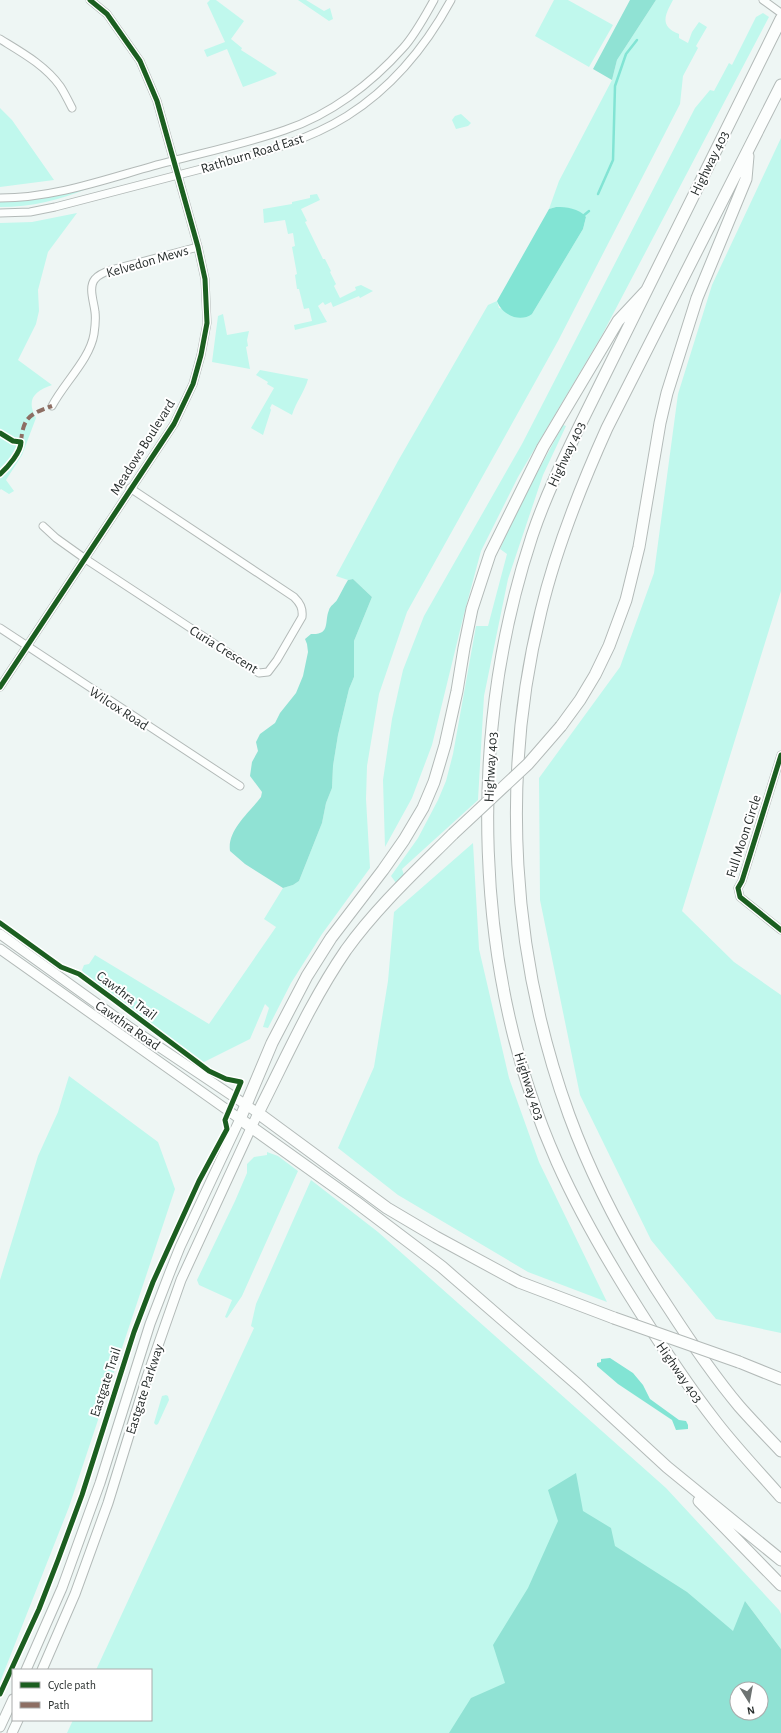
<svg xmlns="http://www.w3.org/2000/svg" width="781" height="1733" viewBox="0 0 781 1733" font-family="'Alegreya Sans',sans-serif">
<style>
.green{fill:#c0f8ed;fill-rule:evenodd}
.forest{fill:#90e2d4;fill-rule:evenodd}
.water{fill:#82e4d4}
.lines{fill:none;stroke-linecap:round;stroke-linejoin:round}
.stream{stroke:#82e4d4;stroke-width:2.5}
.minor-casing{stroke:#b3bab8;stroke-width:9}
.major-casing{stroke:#b3bab8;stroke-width:11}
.highway-casing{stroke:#b3bab8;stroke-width:13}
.minor{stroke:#fcfefd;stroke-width:7}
.major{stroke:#fcfefd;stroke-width:9}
.highway{stroke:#fcfefd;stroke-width:11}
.highway-bridge-casing{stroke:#b3bab8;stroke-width:13;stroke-linecap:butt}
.highway-bridge{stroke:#fcfefd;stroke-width:11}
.quiet{stroke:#8d6e63;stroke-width:4;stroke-dasharray:8 4;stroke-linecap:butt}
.cycleway-casing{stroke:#fff;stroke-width:8}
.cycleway{stroke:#1b5e20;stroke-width:5}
.labels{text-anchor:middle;stroke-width:4;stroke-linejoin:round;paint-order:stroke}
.street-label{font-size:14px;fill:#272d2c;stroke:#fff}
</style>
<rect width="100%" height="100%" fill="#eef6f4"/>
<path class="green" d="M 210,0 L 216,0 L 244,21 L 231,39 L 242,48 L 241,50 L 277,73 L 275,75 L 243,87 L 227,49 L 207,57 L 204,50 L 225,42 L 207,3 Z
M 298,0 L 306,0 L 324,11 L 330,8 L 333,19 L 329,21 Z
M 554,0 L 568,0 L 613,25 L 589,67 L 535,36 Z
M 656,0 L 673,0 C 665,15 659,26 679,34 L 679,38 L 688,43 L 692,32 L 699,22 L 707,27 L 696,46 L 698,48 L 683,76 L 680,104 L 558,341 L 407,612 L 379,694 L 367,766 L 366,799 L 370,868 L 322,934 L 291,983 L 268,1028 L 263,1027 L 269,1008 L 265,1004 L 250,1039 L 202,1063 L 84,975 L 82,970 L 84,965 L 89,964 L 95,955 L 209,1024 L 276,927 L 264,919 L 283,888 L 293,885 L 299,881 L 322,823 L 326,803 L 332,788 L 333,766 L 338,735 L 349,689 L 354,677 L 354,641 L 372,597 L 353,579 L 348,580 L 336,576 L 398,461 L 488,305 L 497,301 L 499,308 L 532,314 L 583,229 L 586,217 L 556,207 L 549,209 L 559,181 L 612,80 L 617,60 Z
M 763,13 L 769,17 L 602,335 L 518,477 L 481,551 L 464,614 L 432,745 L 412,798 L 385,847 L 383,780 L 392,719 L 403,670 L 424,616 L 522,444 L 695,108 L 710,90 L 714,91 L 729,63 L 732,65 L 756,17 Z
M 0,108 L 12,120 L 54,180 L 0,187 Z
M 461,114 L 471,123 L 468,126 L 456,129 L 452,120 L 455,116 Z
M 781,138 L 781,591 L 682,911 L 734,962 L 781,995 L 781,1333 L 716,1319 L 651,1240 L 580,1095 L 540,900 L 539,778 L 620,667 L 654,573 L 678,394 L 712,285 Z
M 89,188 C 60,200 32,207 0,207 L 0,201 C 31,201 59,195 89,188 Z
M 317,194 L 320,200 L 301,209 L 307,221 L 305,222 L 323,259 L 325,259 L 331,271 L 330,272 L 336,284 L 334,286 L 340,298 L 356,290 L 355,287 L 361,285 L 373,291 L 360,298 L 359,296 L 333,307 L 331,302 L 325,305 L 323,302 L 318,306 L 327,322 L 295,330 L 294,325 L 312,321 L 309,308 L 304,309 L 299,289 L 297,289 L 295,275 L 297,274 L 292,247 L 295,246 L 293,233 L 288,234 L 285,220 L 264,223 L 263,209 L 292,204 L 292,202 L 310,198 L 310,195 Z
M 77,213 L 48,252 L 38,290 L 39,311 L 36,324 L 18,360 L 52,385 C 34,391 26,400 36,418 L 22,455 L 6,480 L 14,491 L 9,494 L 1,489 L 0,490 L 0,223 L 32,222 Z
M 223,314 L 227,335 L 249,331 L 247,340 L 248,346 L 246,347 L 250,369 L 212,362 L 218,316 Z
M 260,370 L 308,379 C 305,391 296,402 292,415 L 272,404 L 270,408 L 271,410 L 263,435 L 251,428 L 274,388 L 267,384 L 268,382 L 256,375 Z
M 563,425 L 566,426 L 543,475 L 508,579 L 484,696 L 478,800 L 402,869 L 404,875 L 396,883 L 391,876 L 418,838 L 438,800 L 446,781 L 453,754 L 476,626 L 488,626 L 507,554 L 500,549 L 517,510 Z
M 473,843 L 479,949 L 509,1078 L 539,1162 L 607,1302 L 528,1272 L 398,1195 L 338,1148 L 374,1067 L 388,981 L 394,912 Z
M 69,1076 L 158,1142 L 175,1189 L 69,1507 L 0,1682 L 0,1280 L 38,1156 L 58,1112 Z
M 267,1152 L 278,1156 L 298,1171 L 242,1296 L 227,1318 L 225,1317 L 232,1300 L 199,1285 L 197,1280 L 235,1201 L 247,1173 L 247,1164 L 254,1157 L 267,1155 Z
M 311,1180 L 378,1232 L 666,1488 L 779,1610 L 781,1614 L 781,1649 L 745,1601 L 781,1733 L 67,1733 L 73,1720 L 151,1720 L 151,1670 L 96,1670 L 254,1328 L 251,1326 L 256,1304 ZM 737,1689 L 761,1689 L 761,1713 L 737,1713 Z
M 166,1395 L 168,1396 L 169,1400 L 158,1424 L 156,1425 L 154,1423 L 162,1396 Z"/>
<path class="forest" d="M 630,0 L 656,0 L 617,60 L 612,80 L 593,69 Z
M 353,579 L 372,597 L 354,641 L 354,677 L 349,689 L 338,735 L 333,766 L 332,788 L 326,803 L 322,823 L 299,881 L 293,885 L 283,888 L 245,864 L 230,851 C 227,830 249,813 261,797 L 262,792 L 250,776 L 252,762 L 258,751 L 256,742 L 260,734 L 275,723 L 280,713 L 296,693 L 303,676 L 308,652 L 307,644 L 305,639 L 311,634 C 331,635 324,622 329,610 C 330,606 335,603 337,600 C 341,593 344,586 348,580 Z
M 576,1473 L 583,1511 L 611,1528 L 615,1546 L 687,1592 L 733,1631 L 745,1601 L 781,1649 L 781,1733 L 449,1733 L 471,1698 L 505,1683 L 493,1645 L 528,1588 L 558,1521 L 548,1490 ZM 737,1689 L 761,1689 L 761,1713 L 737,1713 Z"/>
<path class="water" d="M 556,207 C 566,207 579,208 586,217 L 583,229 L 532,314 C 520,323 502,315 497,301 L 549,209 Z
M 610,1358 L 633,1373 L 643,1385 L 650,1399 L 679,1420 L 686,1421 L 688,1425 L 688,1429 L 676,1430 L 672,1420 L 618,1384 L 597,1366 L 597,1363 L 601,1362 L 601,1359 Z"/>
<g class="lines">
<path class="stream" d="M 598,194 L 613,160 L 615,86 L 626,54 L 637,40
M 583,216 L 589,211"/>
<g class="minor-casing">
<path id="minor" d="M 763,0 L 781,13
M 0,39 C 21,52 45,65 60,86 C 64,92 68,100 72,108
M 0,198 C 53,198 103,180 153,166 C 197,154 242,145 285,130 C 330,115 371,84 403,48 C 415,35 425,16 434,0
M 0,213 L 30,212 L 55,207 C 105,194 155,181 205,168 C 253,155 304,143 347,116 C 391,88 426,46 451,0
M 52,406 C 64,383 90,359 94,334 C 95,327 96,319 95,312 C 94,302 88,287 95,279 C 99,274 105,272 111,270 L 198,247
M 43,526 L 56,538 L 84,558 L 259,673 L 268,672 L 277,660 L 302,617 C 303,608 300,603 294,597 L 130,488
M 0,628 L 240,786
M 0,687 L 174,424 L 193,384 L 201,355 L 207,323 L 205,279 L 198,247 L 157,101 L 140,61 L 107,14 L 90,0
M 781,755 L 742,881 L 738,888 L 740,897 L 781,930"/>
</g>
<g class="major-casing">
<path id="major" d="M 0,934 L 128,1026 L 258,1113 L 181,1280 L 147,1377 L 108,1503 L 75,1594 L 42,1670
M 0,949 L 240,1119 L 180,1247 L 170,1272 L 150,1324 L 100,1483 L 62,1588 L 26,1670
M 0,1727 L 13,1699
M 12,1733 L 18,1720"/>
</g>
<g class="highway-casing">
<path id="highway" d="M 781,19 L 581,423 C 563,460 545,497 532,536 C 467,733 472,971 557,1162 C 577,1207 601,1249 627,1291 C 655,1336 683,1380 716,1422 C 736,1448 759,1472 781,1497
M 781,85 L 607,428 C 580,488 556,548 541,611 C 500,776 511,955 569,1115 C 594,1183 628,1247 668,1307 C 690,1341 713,1375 739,1406 C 753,1422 767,1436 781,1451
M 646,291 L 618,321 L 543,447 L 490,554 L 472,609 L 464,648 L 457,691 L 445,745 L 434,782 L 423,808 L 404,840 L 383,870 L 331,938 L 307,976 L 272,1043 L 240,1119 L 356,1202 L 442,1267 L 578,1385 L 667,1467 L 781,1560
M 561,726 L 580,700 L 595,675 L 609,646 L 626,600 L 639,547 L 660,423 L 667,393 L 697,298 L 746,179 L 748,156
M 453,834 C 416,871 377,907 346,950 C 311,1001 286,1058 258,1113 L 387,1208 L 436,1237 L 519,1282 L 614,1318
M 739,1362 L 781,1379
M 699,1501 L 781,1585"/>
</g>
<use href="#minor" class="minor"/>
<use href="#major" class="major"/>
<use href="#highway" class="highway"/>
<g class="highway-bridge-casing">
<path id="highway-bridge" d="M 453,834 L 528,764 L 561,726
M 614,1318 L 739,1362"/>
</g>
<use href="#highway-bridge" class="highway-bridge"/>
<path class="quiet" d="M 21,442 C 23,417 30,414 52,406"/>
<g class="cycleway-casing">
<path id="cycleway" d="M 0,433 L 13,441 L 21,442 C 21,452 8,467 0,474
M 0,687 L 174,424 L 193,384 L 201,355 L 207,323 L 205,279 L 198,247 L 157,101 L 140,61 L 107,14 L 90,0
M 781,755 L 742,881 L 738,888 L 740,897 L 781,930
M 0,923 L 61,967 L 79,974 L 113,999 L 209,1071 L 226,1079 L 241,1082 L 225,1120 L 227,1129 L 199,1181 L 153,1282 L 134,1332 L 82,1495 L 58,1560 L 39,1609 L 0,1694"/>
</g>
<use href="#cycleway" class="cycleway"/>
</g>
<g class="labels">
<g class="street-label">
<text transform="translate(252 153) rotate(-17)" y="5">Rathburn Road East</text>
<text transform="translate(709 163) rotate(-64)" y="5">Highway 403</text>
<text transform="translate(147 261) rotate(-16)" y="5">Kelvedon Mews</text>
<text transform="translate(142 447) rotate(-58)" y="5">Meadows Boulevard</text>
<text transform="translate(566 454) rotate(-65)" y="5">Highway 403</text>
<text transform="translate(224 649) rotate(32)" y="5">Curia Crescent</text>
<text transform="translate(119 708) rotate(33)" y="5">Wilcox Road</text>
<text transform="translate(490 767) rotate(-87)" y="5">Highway 403</text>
<text transform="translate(743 836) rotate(-72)" y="5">Full Moon Circle</text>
<text transform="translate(127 995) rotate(37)" y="5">Cawthra Trail</text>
<text transform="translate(128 1025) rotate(35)" y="5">Cawthra Road</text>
<text transform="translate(530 1086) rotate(72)" y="5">Highway 403</text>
<text transform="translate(680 1372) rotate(55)" y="5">Highway 403</text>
<text transform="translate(105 1382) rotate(-72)" y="5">Eastgate Trail</text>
<text transform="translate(144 1389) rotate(-72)" y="5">Eastgate Parkway</text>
</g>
</g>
<rect x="12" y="1669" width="140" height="52" fill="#ffffff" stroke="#a9abab"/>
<rect x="20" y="1682" width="20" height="6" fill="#1b5e20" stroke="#a9abab"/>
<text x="48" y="1689" font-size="12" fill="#272d2c">Cycle path</text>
<rect x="20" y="1702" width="20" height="6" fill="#8d6e63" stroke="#a9abab"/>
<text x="48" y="1709" font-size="12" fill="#272d2c">Path</text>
<g transform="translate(749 1701) rotate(169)"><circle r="19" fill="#ffffff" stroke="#a9abab"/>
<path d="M0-3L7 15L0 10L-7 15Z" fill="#6d7372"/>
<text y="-6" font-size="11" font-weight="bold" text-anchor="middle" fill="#272d2c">N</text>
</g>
</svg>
